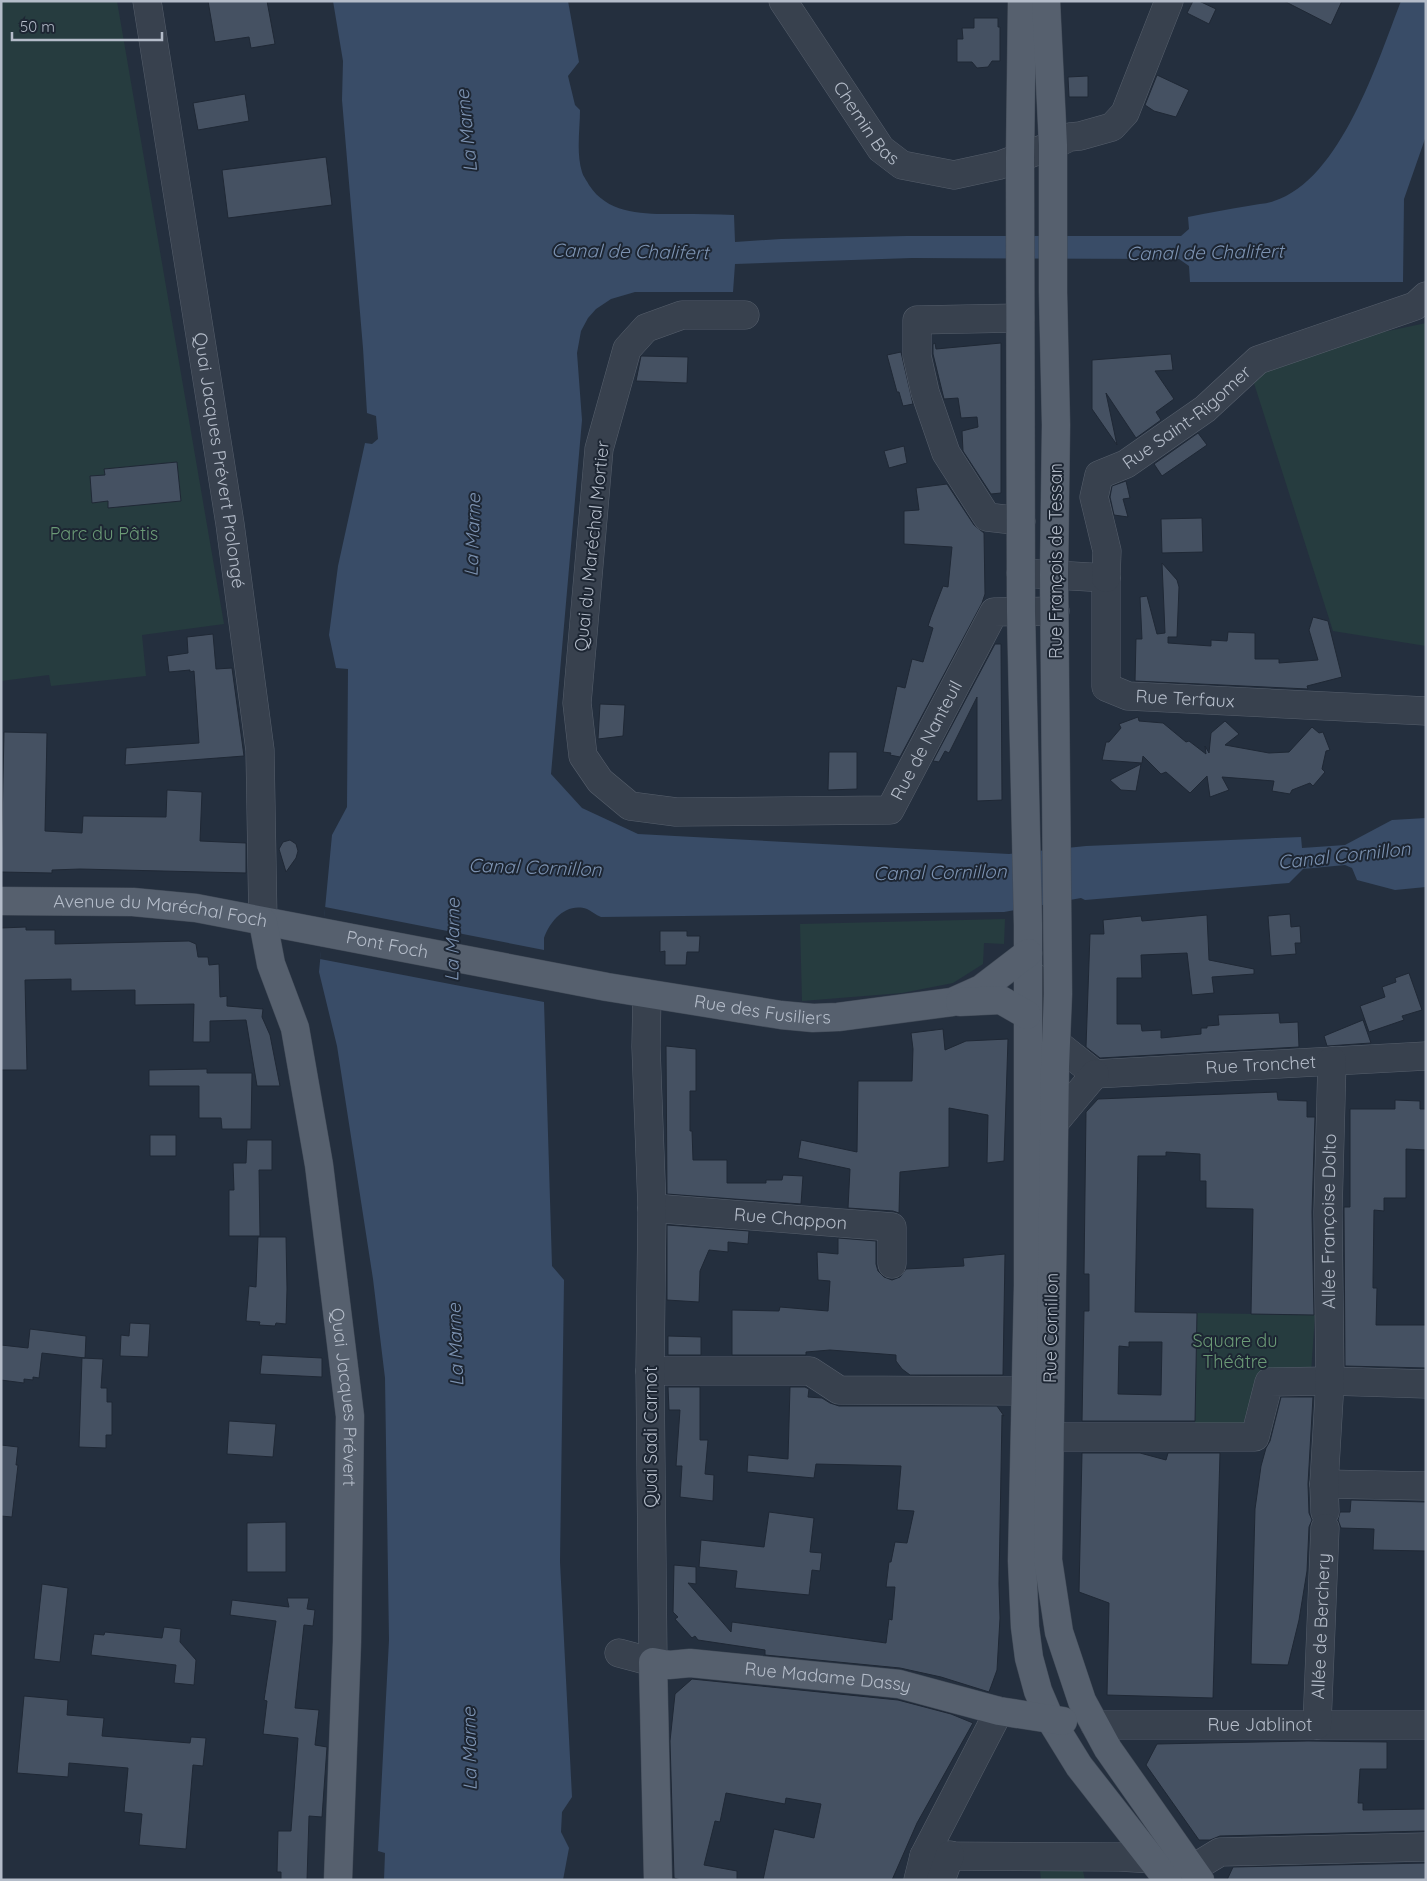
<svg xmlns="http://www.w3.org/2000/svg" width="1427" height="1881" viewBox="0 0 1427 1881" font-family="Quicksand,sans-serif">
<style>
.green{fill:#263c3f}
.water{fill:#394c67}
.pier{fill:#242f3e}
.building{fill:#455162;stroke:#1f2835;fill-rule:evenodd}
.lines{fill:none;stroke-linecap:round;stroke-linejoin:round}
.minor-casing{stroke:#565f6c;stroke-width:29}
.major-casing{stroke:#414a57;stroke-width:29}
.minor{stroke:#38414e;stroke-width:28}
.major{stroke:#56606e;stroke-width:28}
.labels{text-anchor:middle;stroke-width:4;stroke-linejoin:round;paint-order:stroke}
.street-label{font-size:18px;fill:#b4bcc9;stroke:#1d2633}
.park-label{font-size:18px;fill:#6b9a76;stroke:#1d2633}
.water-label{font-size:19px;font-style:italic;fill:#7c92b1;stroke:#1d2633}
</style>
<rect width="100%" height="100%" fill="#242f3e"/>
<path class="green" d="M 1,1 L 117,1 L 224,624 L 142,635 L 146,676 L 51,686 L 49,675 L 1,681 Z
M 1426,323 L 1426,646 L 1333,631 L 1252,377 L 1360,337 Z
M 1005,919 L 1004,944 L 984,943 L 983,964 L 953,983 L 902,993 L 802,1001 L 800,924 Z
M 1197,1313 L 1315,1315 L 1311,1373 L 1266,1373 L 1250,1427 L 1195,1427 Z
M 1040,1870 L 1083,1871 L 1085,1880 L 1041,1880 Z"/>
<path class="water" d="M 333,1 L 568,1 L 579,62 L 568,76 L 575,105 L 580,110 C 580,129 576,153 582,172 C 583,176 587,181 589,185 C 609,216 647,214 680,214 C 698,214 716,214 734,215 L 735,242 L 781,239 L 906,236 L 1181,236 L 1189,229 L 1188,217 C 1208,213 1228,209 1248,206 C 1256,204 1266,204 1274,201 C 1341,180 1378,60 1401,1 L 1426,1 L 1426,136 L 1404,199 L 1403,282 L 1190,282 L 1189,266 L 1179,259 L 912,258 L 735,264 L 733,292 L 635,292 L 611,299 L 596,309 L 588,318 L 581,331 L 577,353 L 582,420 L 551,774 L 582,808 L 638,834 L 1009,854 L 1086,846 L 1301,837 L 1302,848 L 1345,845 L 1392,820 L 1426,818 L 1426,887 L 1395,890 L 1357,880 L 1352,868 L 1345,865 L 1303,869 L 1289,883 L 1085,900 L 1081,898 L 1004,912 L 601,917 C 596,915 591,911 587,909 C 566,902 550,921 544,938 L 544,1002 L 552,1266 L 564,1280 L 560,1562 L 572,1797 L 562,1812 L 561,1832 L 569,1848 L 563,1880 L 384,1880 L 385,1853 L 378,1851 L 389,1640 L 385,1378 L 373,1279 L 337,1046 L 319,972 L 332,835 L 347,807 L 348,669 L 336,668 L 329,635 L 338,566 L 365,443 L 372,444 L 378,439 L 376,416 L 367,413 L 363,348 L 342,100 L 343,61 Z"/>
<path class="pier" d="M 325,907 L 544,950 L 544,1002 L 320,959 Z"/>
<path class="building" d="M 208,1 L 267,1 L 275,44 L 251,48 L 249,37 L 215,42 Z
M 1193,1 L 1199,1 L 1216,9 L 1209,24 L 1187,13 Z
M 1284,1 L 1342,1 L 1331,25 Z
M 974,18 L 998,18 L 998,27 L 1000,27 L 1000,61 L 992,61 L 988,67 L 977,68 L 972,62 L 957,62 L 957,39 L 963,39 L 962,28 L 974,28 Z
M 1157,75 L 1189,90 L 1176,117 L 1154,111 L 1145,105 Z
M 1088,76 L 1088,97 L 1069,97 L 1068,77 Z
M 245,94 L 249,121 L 198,130 L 193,103 Z
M 326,157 L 332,205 L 228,218 L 222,170 Z
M 935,343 L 936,349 L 1001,343 L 1001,493 L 991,494 L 963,451 L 962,431 L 978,427 L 977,417 L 961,418 L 958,398 L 944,399 L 933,354 L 933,344 Z
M 901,352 L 913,404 L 903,406 L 899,392 L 897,392 L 887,355 Z
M 1171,354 L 1173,370 L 1155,371 L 1174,399 L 1156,412 L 1161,420 L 1136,438 L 1106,393 L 1117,445 L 1092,409 L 1092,360 Z
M 641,356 L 688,357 L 687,383 L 636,381 Z
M 1198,433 L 1207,445 L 1162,476 L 1154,464 Z
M 904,446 L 907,463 L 889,468 L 884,451 Z
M 177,462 L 181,501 L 108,508 L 108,501 L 92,503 L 90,476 L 105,475 L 104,469 Z
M 1126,481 L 1130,498 L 1123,499 L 1128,517 L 1114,515 L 1110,497 L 1112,486 Z
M 947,484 L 974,525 L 984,533 L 985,594 L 982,603 L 900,757 L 890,755 L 891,753 L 883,752 L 897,686 L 905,688 L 912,659 L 923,662 L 933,628 L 928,626 L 931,617 L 943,586 L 948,587 L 952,547 L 904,544 L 904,511 L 919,510 L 916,488 Z
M 1202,518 L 1203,552 L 1162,553 L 1161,519 Z
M 1162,563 L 1177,580 L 1179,587 L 1177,637 L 1168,637 L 1168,643 L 1211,646 L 1211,640 L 1227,641 L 1228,632 L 1255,633 L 1255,659 L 1279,659 L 1279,663 L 1318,660 L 1309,630 L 1313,617 L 1328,621 L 1342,677 L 1307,686 L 1308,689 L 1135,681 L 1136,639 L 1142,639 L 1140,597 L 1147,596 L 1157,634 L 1165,633 Z
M 213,634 L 216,669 L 232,668 L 244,756 L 125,765 L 126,748 L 199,743 L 194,671 L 190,672 L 190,670 L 169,672 L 167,656 L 188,653 L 187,637 Z
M 995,644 L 1001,644 L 1002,800 L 977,801 L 977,697 L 949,753 L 945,751 L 939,762 L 933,761 Z
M 600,704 L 625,705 L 623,736 L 598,739 Z
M 1138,717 L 1139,721 L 1163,723 L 1186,742 L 1189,741 L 1206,754 L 1205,746 L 1209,753 L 1211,733 L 1225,721 L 1239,734 L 1225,745 L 1269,753 L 1289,752 L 1312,727 L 1319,733 L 1323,732 L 1330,750 L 1326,751 L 1322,769 L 1325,772 L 1313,786 L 1310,783 L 1292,790 L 1290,794 L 1272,791 L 1274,781 L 1222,777 L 1229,790 L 1210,797 L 1207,776 L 1190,793 L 1166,772 L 1161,774 L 1143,756 L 1142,763 L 1102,760 L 1106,742 L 1109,742 L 1121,728 L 1119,724 Z
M 4,732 L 47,733 L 45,831 L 82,833 L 83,816 L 166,817 L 167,790 L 202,792 L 200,841 L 246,843 L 246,873 L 80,869 L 52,870 L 52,873 L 1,872 Z
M 829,752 L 857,752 L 857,789 L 828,790 Z
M 1141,764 L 1136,791 L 1121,790 L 1110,780 Z
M 290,840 L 296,844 L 298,851 L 296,858 L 286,872 L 279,849 L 283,842 Z
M 1290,914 L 1291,927 L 1300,926 L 1301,943 L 1295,943 L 1296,954 L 1271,956 L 1268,916 Z
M 1207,915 L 1209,960 L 1254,969 L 1254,974 L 1212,977 L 1214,993 L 1192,995 L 1187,953 L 1141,955 L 1142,978 L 1117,978 L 1117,1024 L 1141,1024 L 1142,1031 L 1161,1030 L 1161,1038 L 1201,1034 L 1201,1028 L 1207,1028 L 1207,1026 L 1219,1025 L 1218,1015 L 1279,1013 L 1280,1023 L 1298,1022 L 1299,1047 L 1100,1058 L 1086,1047 L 1090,934 L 1104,934 L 1103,920 L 1141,916 L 1142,921 Z
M 26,927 L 26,930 L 55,930 L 55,944 L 189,941 L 196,944 L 198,957 L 208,957 L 209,965 L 219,964 L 220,997 L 227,996 L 227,1006 L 263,1009 L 262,1017 L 270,1035 L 280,1086 L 257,1086 L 246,1020 L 210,1021 L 210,1042 L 193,1042 L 194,1004 L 135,1005 L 135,990 L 71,991 L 71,979 L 25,980 L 27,1070 L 1,1070 L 1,928 Z
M 660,931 L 687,931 L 687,936 L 700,936 L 699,952 L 687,952 L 686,965 L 665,965 L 665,951 L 660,952 Z
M 1409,973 L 1422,1010 L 1402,1016 L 1404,1020 L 1369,1032 L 1360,1006 L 1385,997 L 1382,987 L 1396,982 L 1395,978 Z
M 1363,1020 L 1371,1043 L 1327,1046 L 1324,1036 Z
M 943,1029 L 945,1050 L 966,1041 L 1008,1039 L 1004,1161 L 987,1163 L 988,1115 L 949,1108 L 949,1167 L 900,1172 L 899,1213 L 893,1211 L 848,1208 L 850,1169 L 798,1158 L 801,1140 L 857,1152 L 858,1081 L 912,1081 L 913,1049 L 911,1033 Z
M 666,1046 L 696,1049 L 696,1091 L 690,1091 L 690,1131 L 692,1131 L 693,1160 L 727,1160 L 727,1183 L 766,1183 L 766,1180 L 782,1180 L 783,1175 L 803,1176 L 801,1204 L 667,1194 Z
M 207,1069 L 207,1073 L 252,1073 L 251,1129 L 222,1129 L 221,1118 L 199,1118 L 199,1086 L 149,1086 L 149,1070 Z
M 1277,1092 L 1278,1100 L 1307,1101 L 1307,1117 L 1315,1117 L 1312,1212 L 1314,1315 L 1251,1314 L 1253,1209 L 1206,1208 L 1206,1181 L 1200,1181 L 1200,1154 L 1166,1152 L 1166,1156 L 1138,1156 L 1135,1312 L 1197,1313 L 1195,1421 L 1082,1421 L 1084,1311 L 1089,1311 L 1089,1274 L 1084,1274 L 1086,1112 L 1098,1099 ZM 1129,1342 L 1162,1342 L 1161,1395 L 1118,1394 L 1119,1346 L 1129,1347 Z
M 1395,1100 L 1420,1101 L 1420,1109 L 1426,1109 L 1426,1150 L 1406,1149 L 1406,1198 L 1384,1198 L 1384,1211 L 1374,1210 L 1373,1281 L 1373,1288 L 1377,1288 L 1376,1325 L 1426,1325 L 1426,1368 L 1345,1366 L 1344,1212 L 1344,1207 L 1350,1207 L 1350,1109 L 1395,1109 Z
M 150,1135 L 176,1135 L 176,1156 L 150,1156 Z
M 247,1140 L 272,1140 L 272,1170 L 259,1170 L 260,1236 L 229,1236 L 229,1190 L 234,1190 L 233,1163 L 246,1163 Z
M 667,1225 L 749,1231 L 748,1244 L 728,1242 L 728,1252 L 709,1250 L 700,1271 L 699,1302 L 667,1300 Z
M 258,1237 L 286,1237 L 287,1289 L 286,1324 L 276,1323 L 275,1326 L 259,1325 L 260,1322 L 246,1321 L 249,1286 L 256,1287 Z
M 838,1238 L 876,1241 L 876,1264 L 878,1271 L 884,1277 L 892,1280 L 900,1277 L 906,1269 L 964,1266 L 963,1258 L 1005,1254 L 1003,1375 L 910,1375 L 902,1369 L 896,1361 L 896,1355 L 830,1350 L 806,1352 L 806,1355 L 732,1355 L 732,1310 L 779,1311 L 780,1307 L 828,1311 L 830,1281 L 818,1280 L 817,1252 L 838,1254 Z
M 130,1323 L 150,1324 L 148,1357 L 120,1356 L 121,1335 L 129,1336 Z
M 30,1329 L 86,1336 L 85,1358 L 42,1353 L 39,1378 L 33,1377 L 33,1380 L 24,1379 L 24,1383 L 1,1380 L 1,1345 L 28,1348 Z
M 668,1336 L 701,1337 L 701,1355 L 668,1355 Z
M 262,1355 L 322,1358 L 322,1377 L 260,1374 Z
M 82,1358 L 103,1359 L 101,1388 L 107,1388 L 107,1402 L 112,1402 L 112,1435 L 106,1435 L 106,1448 L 79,1447 Z
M 668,1387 L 700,1387 L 700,1440 L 708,1440 L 705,1474 L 714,1475 L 713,1501 L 680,1497 L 682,1466 L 676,1466 L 680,1410 L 669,1410 Z
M 790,1387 L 805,1387 L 809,1389 L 808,1397 L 822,1398 L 830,1403 L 839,1406 L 997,1406 L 1004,1416 L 1002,1415 L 999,1584 L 1000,1618 L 997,1670 L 989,1692 L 941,1677 L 900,1668 L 765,1655 L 765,1650 L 698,1640 L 695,1636 L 692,1638 L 675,1619 L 678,1617 L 673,1612 L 674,1565 L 696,1567 L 696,1584 L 688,1583 L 731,1632 L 732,1622 L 886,1643 L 889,1619 L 892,1620 L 895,1587 L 886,1587 L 889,1562 L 891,1562 L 895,1542 L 907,1543 L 914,1511 L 897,1510 L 901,1466 L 816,1464 L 814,1478 L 747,1472 L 748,1455 L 788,1459 Z
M 1281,1397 L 1313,1397 L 1308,1484 L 1309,1513 L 1312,1520 L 1309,1527 L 1307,1571 L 1299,1620 L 1288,1665 L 1251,1664 L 1255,1509 L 1261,1466 L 1266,1448 L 1270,1441 Z
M 229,1421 L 276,1424 L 273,1457 L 227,1454 Z
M 1,1445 L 18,1447 L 16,1465 L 18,1465 L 12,1517 L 1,1516 Z
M 1082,1453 L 1140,1453 L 1166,1460 L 1168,1453 L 1220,1453 L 1213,1698 L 1107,1695 L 1109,1603 L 1079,1592 Z
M 1351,1500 L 1426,1502 L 1426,1551 L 1373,1550 L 1374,1529 L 1341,1528 L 1338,1520 L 1340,1512 L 1350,1512 Z
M 769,1512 L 814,1518 L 810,1552 L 822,1553 L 820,1571 L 812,1570 L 809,1595 L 735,1588 L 737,1571 L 699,1567 L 701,1540 L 764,1547 Z
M 286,1522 L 286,1572 L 247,1572 L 247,1523 Z
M 42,1584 L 68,1588 L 60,1662 L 34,1659 Z
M 287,1598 L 309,1598 L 307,1609 L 315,1610 L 313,1626 L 304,1625 L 295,1708 L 319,1710 L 315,1745 L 327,1747 L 322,1817 L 309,1816 L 307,1880 L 281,1880 L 281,1872 L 277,1872 L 278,1831 L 291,1831 L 298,1738 L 263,1734 L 267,1701 L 264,1700 L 276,1621 L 230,1615 L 232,1600 L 289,1607 Z
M 164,1627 L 181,1629 L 180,1642 L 196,1660 L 194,1685 L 174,1683 L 176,1665 L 91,1655 L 94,1634 L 104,1635 L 105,1632 L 162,1638 Z
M 692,1679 L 898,1700 L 951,1714 L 973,1723 L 917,1823 L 892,1880 L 763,1880 L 774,1829 L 814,1838 L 821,1804 L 786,1798 L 785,1804 L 726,1793 L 720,1822 L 715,1821 L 704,1865 L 737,1871 L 737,1880 L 681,1880 L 674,1878 L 670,1741 L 675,1694 Z
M 24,1696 L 68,1700 L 67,1715 L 104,1718 L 102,1736 L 190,1743 L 191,1737 L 206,1738 L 203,1766 L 193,1765 L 186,1849 L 139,1845 L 142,1814 L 124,1812 L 128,1768 L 69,1763 L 68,1777 L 17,1773 Z
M 1308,1741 L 1387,1742 L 1387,1769 L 1360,1769 L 1358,1803 L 1363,1803 L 1363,1810 L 1426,1809 L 1426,1831 L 1220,1836 L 1210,1840 L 1199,1840 L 1146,1765 L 1157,1744 Z
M 1426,1863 L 1426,1880 L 1227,1880 L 1233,1867 Z"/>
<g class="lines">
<g class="minor-casing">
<g id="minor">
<path id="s1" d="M 147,1 L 230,524 L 260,750 L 263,922"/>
<path id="s2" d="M 783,1 L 881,149 L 902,165 L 954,175 L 1000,165 L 1053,145 L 1070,137 L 1080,136 L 1112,127 L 1125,113 L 1169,1"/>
<path id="s3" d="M 745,315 L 682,315 L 646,328 L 627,349 L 599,449 L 577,703 L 583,756 L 600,781 L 630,806 L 676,812 L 890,810 L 994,612 L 1055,611"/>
<path d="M 1020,318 L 917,320 L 917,356 L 925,392 L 946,453 L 987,517 L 1021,521"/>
<path id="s4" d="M 1021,573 L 1106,578 L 1106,687 L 1128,696 L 1426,711"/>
<path id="s5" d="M 1106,578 L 1107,551 L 1094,497 L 1099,475 L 1126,464 L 1205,409 L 1258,360 L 1415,306 L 1426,296"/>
<path d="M 1033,976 L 1042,1013 L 1055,1042 L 1095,1074"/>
<path id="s6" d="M 1095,1074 L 1426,1056"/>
<path d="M 1055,1122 L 1095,1074"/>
<path id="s7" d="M 652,1208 L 892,1227 L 892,1264"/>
<path d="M 650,1371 L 810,1371 L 839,1390 L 1026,1391"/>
<path d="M 1050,1434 L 1064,1437 L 1255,1437 L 1269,1382 L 1330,1381 L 1426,1384"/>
<path d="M 1324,1484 L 1426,1486"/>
<path id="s8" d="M 1325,1512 L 1324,1484 L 1330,1381 L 1328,1212 L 1332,1061"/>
<path d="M 619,1653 L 653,1662 L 650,1371 L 652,1208 L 646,1047 L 647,994"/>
<path id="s9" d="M 1095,1725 L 1426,1725"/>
<path id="s10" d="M 1317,1725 L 1325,1528"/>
<path d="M 924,1856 L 1119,1857 L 1153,1859"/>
<path d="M 1192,1869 L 1220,1852 L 1426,1847"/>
<path d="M 918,1880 L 924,1856 L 999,1711"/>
<path d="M 941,1880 L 950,1855"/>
</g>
</g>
<g class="major-casing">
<g id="major">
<path d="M 1022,1 L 1020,158 L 1021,612 L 1028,925 L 1028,1285 L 1022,1561 L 1025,1627 L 1029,1658 L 1038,1691 L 1050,1719 L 1079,1766 L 1168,1880"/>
<path d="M 1046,1 L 1053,145 L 1053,292 L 1056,425 L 1054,575 L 1058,994 L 1055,1067 L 1048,1560 L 1059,1632 L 1082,1701 L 1108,1749 L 1200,1880"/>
<path id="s11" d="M 1,901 L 133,902 L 196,908 L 607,987 L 781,1015 L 813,1018 L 838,1017 L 952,1002 L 981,989 L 1028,953"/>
<path id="s12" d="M 263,922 L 271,964 L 295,1028 L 319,1165 L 350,1416 L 347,1642 L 338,1880"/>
<path d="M 960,1002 L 1001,1000 L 1027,1015"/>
<path id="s13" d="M 658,1880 L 653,1662 L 669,1665 L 690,1663 L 899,1684 L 999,1711 L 1063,1721"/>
</g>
</g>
<use href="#minor" class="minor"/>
<use href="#major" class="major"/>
</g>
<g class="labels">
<g class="street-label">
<text dy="6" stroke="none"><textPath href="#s2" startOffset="148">Chemin Bas</textPath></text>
<text dy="6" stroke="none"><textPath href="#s5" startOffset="211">Rue Saint-Rigomer</textPath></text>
<text dy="6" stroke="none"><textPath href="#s1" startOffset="465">Quai Jacques Prévert Prolongé</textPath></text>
<text transform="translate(592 546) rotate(-84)" y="6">Quai du Maréchal Mortier</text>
<text transform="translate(1056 561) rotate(-90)" y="6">Rue François de Tessan</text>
<text dy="6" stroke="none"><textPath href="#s4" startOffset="275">Rue Terfaux</textPath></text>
<text dy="6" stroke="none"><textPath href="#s3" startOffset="950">Rue de Nanteuil</textPath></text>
<text dy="6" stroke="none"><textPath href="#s11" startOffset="160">Avenue du Maréchal Foch</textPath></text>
<text dy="6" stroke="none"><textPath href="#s11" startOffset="390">Pont Foch</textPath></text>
<text dy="6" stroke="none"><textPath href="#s11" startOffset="771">Rue des Fusiliers</textPath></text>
<text dy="6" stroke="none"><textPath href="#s6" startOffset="166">Rue Tronchet</textPath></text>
<text dy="6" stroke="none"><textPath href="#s7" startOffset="139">Rue Chappon</textPath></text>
<text dy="6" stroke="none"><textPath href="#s8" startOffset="291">Allée Françoise Dolto</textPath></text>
<text transform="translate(1051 1328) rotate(-89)" y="6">Rue Cornillon</text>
<text dy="6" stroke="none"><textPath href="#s12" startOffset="484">Quai Jacques Prévert</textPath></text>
<text transform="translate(651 1437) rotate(-90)" y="6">Quai Sadi Carnot</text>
<text dy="6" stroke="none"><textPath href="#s10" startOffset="99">Allée de Berchery</textPath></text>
<text dy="6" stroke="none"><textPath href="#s13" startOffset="394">Rue Madame Dassy</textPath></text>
<text dy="6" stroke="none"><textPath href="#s9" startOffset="165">Rue Jablinot</textPath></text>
</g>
<g class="park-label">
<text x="104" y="540">Parc du Pâtis</text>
<text x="1235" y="1347">Square du<tspan x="1235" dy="21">Théâtre</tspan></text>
</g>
<g class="water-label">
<text transform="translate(466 131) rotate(-96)" y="7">La Marne</text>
<text transform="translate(630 251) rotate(1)" y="7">Canal de Chalifert</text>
<text transform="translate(1205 252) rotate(-1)" y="7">Canal de Chalifert</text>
<text transform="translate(472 535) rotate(-88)" y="7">La Marne</text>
<text transform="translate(1344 855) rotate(-6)" y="7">Canal Cornillon</text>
<text transform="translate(535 867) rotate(2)" y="7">Canal Cornillon</text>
<text transform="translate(940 872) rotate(-1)" y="7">Canal Cornillon</text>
<text transform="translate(452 940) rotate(-89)" y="7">La Marne</text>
<text transform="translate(455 1345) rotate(-92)" y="7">La Marne</text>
<text transform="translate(469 1749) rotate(-91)" y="7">La Marne</text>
</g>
</g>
<rect width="1427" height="1881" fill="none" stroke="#b4bcc9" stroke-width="5"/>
<path d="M12 32v8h150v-8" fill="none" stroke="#b4bcc9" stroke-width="2.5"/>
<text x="20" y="32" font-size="15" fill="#b4bcc9" stroke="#1d2633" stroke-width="4" paint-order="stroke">50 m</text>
</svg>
